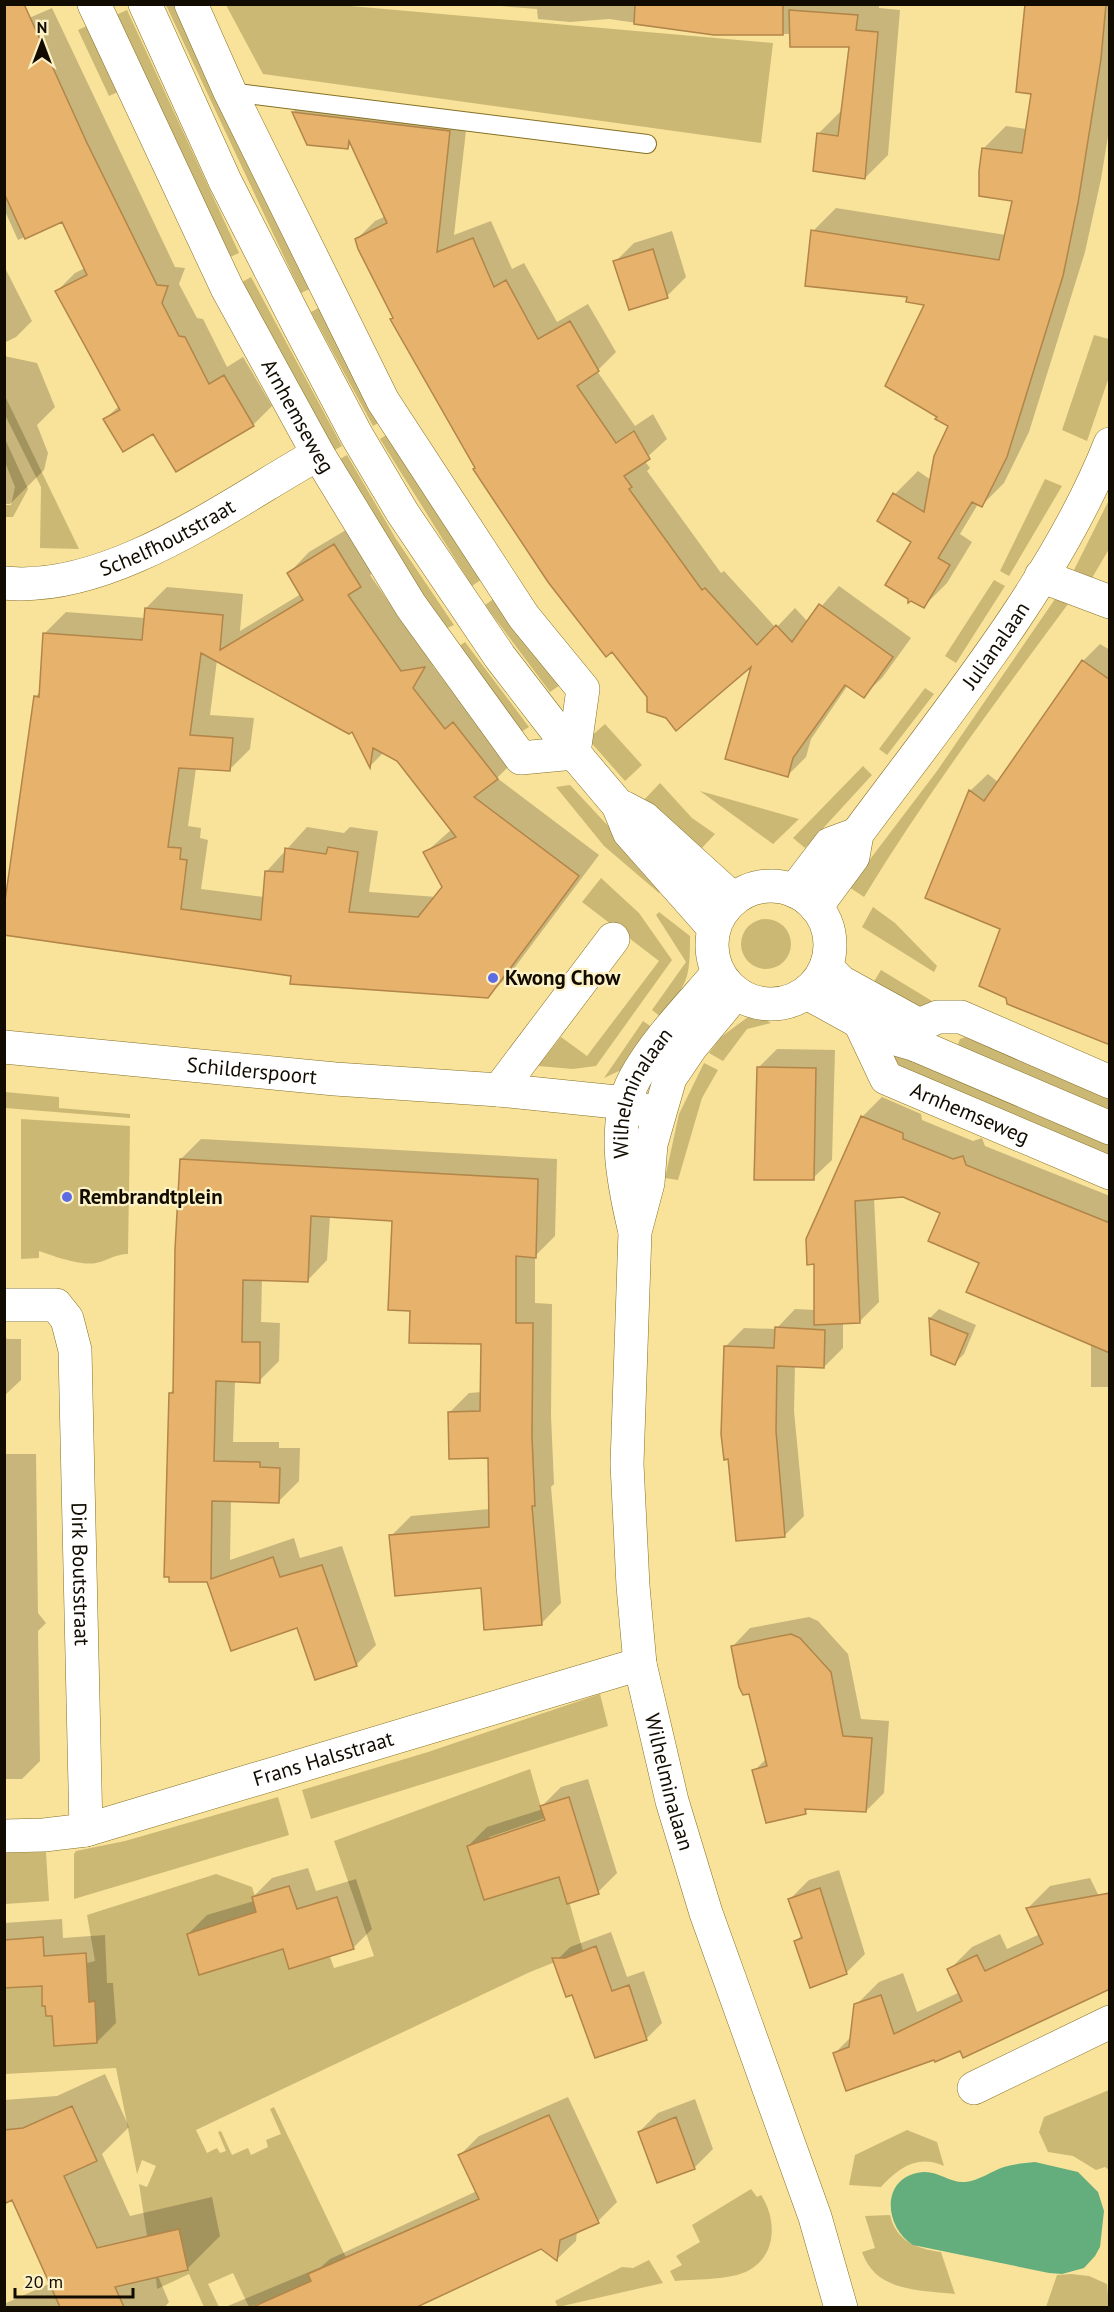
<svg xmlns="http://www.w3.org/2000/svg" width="1114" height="2312" viewBox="0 0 1114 2312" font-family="'PT Sans',sans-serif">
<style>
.green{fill:#ccb875}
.water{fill:#63ae7c}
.shadow{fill:#0003;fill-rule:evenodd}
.building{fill:#e6b26c;stroke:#b28549;stroke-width:1.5;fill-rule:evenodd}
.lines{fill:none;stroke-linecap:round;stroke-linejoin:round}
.service-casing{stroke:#847026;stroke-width:20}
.minor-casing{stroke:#847026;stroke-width:34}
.tertiary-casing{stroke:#847026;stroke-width:34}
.service{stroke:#fff;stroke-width:18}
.minor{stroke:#fff;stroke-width:33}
.tertiary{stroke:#fff;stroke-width:33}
.poi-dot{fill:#5c6de4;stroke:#fdf1c6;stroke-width:2}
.labels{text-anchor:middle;stroke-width:4.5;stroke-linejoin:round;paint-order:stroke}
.street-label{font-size:21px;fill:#120c00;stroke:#fdf1c6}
.poi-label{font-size:21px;font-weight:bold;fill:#120c00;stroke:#fdf1c6;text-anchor:start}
</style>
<rect width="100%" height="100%" fill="#f9e39a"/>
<path class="green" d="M 166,5 L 180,5 L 312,288 L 301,293 Z
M 226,5 L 339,5 L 773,43 L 761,143 L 263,74 Z
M 127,10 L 239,253 L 228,258 L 116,15 Z
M 89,25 L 120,91 L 109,96 L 78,30 Z
M 251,277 L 342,446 L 333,451 L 242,282 Z
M 322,306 L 383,420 L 373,426 L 311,312 Z
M 1094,335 L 1109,339 L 1109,377 L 1087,441 L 1062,430 Z
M 4,396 L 5,396 L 79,549 L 40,548 L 41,487 L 5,415 Z
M 391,432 L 482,579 L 472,586 L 380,439 Z
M 5,439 L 28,489 L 13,517 L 5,517 L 5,505 L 11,505 L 15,487 L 5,462 Z
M 347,455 L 396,539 L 454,625 L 445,629 L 338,460 Z
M 1045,479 L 1062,486 L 1009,576 L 1000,571 Z
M 1109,500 L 1109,549 L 1092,578 L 1074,570 Z
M 994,580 L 1005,586 L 956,663 L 945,656 Z
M 495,598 L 560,685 L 550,692 L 485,605 Z
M 1055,599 L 1068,604 C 997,700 926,795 864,897 L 849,887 L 937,771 Z
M 465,642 L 529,727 L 521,732 L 458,647 Z
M 925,688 L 934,694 L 887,755 L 879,749 Z
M 605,724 L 642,765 L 625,781 L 588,739 Z
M 863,766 L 872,775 L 805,848 L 793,838 Z
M 660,783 L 692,818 L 715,834 L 700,850 L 643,801 Z
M 570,785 L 665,887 L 659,893 L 604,846 L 556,787 Z
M 700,791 L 799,819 L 773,844 Z
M 601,878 L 639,913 L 672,960 L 596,1066 L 573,1069 L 538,1066 L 561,1037 L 587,1056 L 659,961 L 582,902 Z
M 873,907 L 895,923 L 937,966 L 934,972 L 862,927 Z
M 659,912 L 690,936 C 690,980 688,982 661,1017 L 652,1010 L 686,962 L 656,915 Z
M741 944a25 25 0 1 1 50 0a25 25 0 1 1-50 0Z
M 881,970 L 932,1001 L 932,1005 L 910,1007 L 870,988 Z
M 748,1017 L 761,1017 L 771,1023 L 747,1029 L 723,1061 L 709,1053 L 721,1037 Z
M 643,1021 L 653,1028 L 621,1070 L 604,1078 Z
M 966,1037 L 1109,1099 L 1109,1118 L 957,1047 L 960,1039 Z
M 891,1052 L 1109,1142 L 1109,1161 L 891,1068 Z
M 704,1063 L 718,1070 L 702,1098 L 678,1180 L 665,1178 L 679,1114 Z
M 5,1092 L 59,1097 L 59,1108 L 130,1114 L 130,1118 L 5,1108 Z
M 21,1119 L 130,1126 L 128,1254 C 115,1254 107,1261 96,1263 C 81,1266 53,1256 39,1251 L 39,1258 L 21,1259 Z
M 600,1694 L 608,1726 L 311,1819 L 302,1790 L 428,1752 Z
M 530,1769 L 550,1838 L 519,1829 L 467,1846 L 484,1900 L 562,1876 L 583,1951 L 530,1972 L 196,2130 L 207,2153 L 217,2148 L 220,2153 L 226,2151 L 218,2132 L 221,2131 L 232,2155 L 248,2148 L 251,2155 L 268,2147 L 266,2140 L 281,2134 L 270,2109 L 274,2107 L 363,2293 L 345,2300 L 329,2265 L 308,2274 L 323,2307 L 291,2307 L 288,2303 L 280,2307 L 267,2307 L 264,2302 L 249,2307 L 233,2273 L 208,2284 L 219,2307 L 204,2307 L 189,2274 L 157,2289 L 156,2278 L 188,2270 L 179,2229 L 147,2236 L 139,2184 L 147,2187 L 156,2166 L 142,2160 L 137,2174 L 116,2068 L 5,2074 L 5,1988 L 44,1986 L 45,2003 L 42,2006 L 45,2006 L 46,2016 L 52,2016 L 54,2046 L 97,2043 L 95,2001 L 89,2002 L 87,1963 L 95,1961 L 87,1915 L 216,1874 L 252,1887 L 255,1896 L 252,1897 L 256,1912 L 187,1934 L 199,1974 L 283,1949 L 289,1969 L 330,1957 L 334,1968 L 374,1956 L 334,1841 Z
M 278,1797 L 289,1835 L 74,1899 L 74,1854 L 76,1851 L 125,1841 Z
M 46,1852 L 49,1901 L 5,1904 L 5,1853 Z
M 1109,2090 L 1109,2170 L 1105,2167 L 1096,2170 L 1073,2156 L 1048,2152 L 1039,2132 L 1044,2117 Z
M 907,2130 L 937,2142 L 944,2166 C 917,2154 899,2168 881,2187 L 849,2185 L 855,2155 Z
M 751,2189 L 757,2197 L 761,2195 C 780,2224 775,2265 737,2275 C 718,2280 695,2279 675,2281 L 670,2271 L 682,2265 L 676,2256 L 700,2242 L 692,2225 Z
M 890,2215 C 896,2241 917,2249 941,2252 L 955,2294 C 919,2290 876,2292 862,2252 L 875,2248 L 865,2216 Z
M 649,2260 L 663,2283 L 558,2307 L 555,2301 L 622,2267 L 633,2268 Z
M 1071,2274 L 1089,2276 L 1107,2284 L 1109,2307 L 1046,2307 L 1057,2275 Z"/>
<path class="water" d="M 1035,2162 L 1078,2172 L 1098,2192 L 1104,2211 L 1100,2247 L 1095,2256 L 1084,2268 L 1062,2274 L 1049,2273 L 913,2245 C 882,2225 881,2174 925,2172 C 939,2172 951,2183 965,2182 C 979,2181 991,2171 1004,2167 C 1014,2164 1025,2163 1035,2162 Z"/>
<path class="shadow" d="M 474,4 L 879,4 L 879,8 L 900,10 L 888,155 L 865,178 L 818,134 L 841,111 L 851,45 L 791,34 L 714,34 L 609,19 L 570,22 L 538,19 L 537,9 Z
M 1026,4 L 1110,4 L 1110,124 L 1101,179 L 1085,252 L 1029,432 L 1004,483 L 981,506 L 978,504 L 960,534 L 972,542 L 947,583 L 924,606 L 913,542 L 895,494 L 918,471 L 931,480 L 950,426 L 927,303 L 909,296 L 813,231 L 836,208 L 1006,235 L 1014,200 L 983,149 L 1006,126 L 1027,129 L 1033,93 Z
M 52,8 L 175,267 L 185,268 L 179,284 L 197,318 L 203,319 L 227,367 L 243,357 L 272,406 L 253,425 L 176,470 L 153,432 L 105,419 L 119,406 L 57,291 L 75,273 L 85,268 L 62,220 L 18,240 L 4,209 L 4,29 Z
M 311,94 L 468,113 L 454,235 L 491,221 L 512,269 L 524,263 L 557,322 L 588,304 L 616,352 L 597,371 L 635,426 L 653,414 L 667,439 L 644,460 L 650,468 L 647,471 L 721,573 L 724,571 L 776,628 L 795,608 L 808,622 L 839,586 L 911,638 L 882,678 L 863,696 L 848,685 L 811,739 L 806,757 L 787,776 L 754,662 L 649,696 L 476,468 L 394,317 L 357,239 L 375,221 L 386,216 L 352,143 L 347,148 L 293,112 Z
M 672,231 L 686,277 L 667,296 L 615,262 L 634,243 Z
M 4,266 L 32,321 L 16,337 L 4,343 Z
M 4,356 L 37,363 L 55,407 L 37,425 L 48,453 L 44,470 L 10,504 L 4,504 Z
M 356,524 L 381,565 L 370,575 L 423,651 L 444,647 L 433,666 L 466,709 L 518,757 L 497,778 L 599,855 L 509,975 L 487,997 L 292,975 L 4,934 L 35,697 L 41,691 L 45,633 L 66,612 L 145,618 L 146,608 L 167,587 L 243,594 L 240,631 L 301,594 L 289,573 L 309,552 ZM 217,660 L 352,730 L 371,765 L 384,752 L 398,760 L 452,829 L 425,853 L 444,888 L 437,897 L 369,892 L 378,831 L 350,827 L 344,833 L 307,827 L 266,872 L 264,897 L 201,889 L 208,840 L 200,838 L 201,828 L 188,826 L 196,768 L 229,770 L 250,749 L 254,718 L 210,715 Z
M 1100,644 L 1110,650 L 1110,898 L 1002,928 L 927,897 L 970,791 L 988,774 L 999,783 L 1083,661 Z
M 777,1049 L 835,1050 L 832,1160 L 813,1178 L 758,1068 Z
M 882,1097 L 921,1114 L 922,1120 L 973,1141 L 982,1138 L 985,1146 L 1110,1196 L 1110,1387 L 1091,1387 L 1091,1344 L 981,1262 L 942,1212 L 903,1196 L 874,1198 L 879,1302 L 860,1321 L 843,1322 L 843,1348 L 824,1367 L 795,1366 L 794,1411 L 804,1516 L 785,1535 L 725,1347 L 744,1328 L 776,1329 L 795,1309 L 815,1310 L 815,1263 L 807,1239 L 863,1116 Z
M 201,1139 L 557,1159 L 555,1236 L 535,1256 L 535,1303 L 552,1304 L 551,1416 L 554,1484 L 551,1487 L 561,1603 L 541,1624 L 391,1536 L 411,1516 L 490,1509 L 489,1457 L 449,1413 L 469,1393 L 482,1392 L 482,1342 L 411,1309 L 394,1220 L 330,1216 L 327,1260 L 307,1281 L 262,1279 L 261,1322 L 280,1323 L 279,1361 L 259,1381 L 235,1381 L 233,1442 L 279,1442 L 279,1448 L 300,1448 L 299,1481 L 279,1501 L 231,1500 L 230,1560 L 294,1538 L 300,1558 L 342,1546 L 376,1645 L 356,1665 L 298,1626 L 209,1581 L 170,1393 L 174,1389 L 181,1159 Z
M 939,1309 L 976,1325 L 964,1354 L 955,1363 L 933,1354 L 930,1318 Z
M 4,1335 L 7,1339 L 21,1339 L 21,1380 L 4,1396 Z
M 4,1454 L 36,1454 L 38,1613 L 46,1623 L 38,1631 L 40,1761 L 22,1779 L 4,1779 Z
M 809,1617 L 818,1621 L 848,1654 L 861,1719 L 889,1721 L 884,1793 L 866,1811 L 809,1808 L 805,1812 L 754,1771 L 767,1758 L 750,1692 L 733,1646 L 750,1628 Z
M 588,1779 L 617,1873 L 598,1892 L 560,1875 L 468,1846 L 487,1827 L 543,1809 L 542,1806 L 561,1787 ZM 551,1816 L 552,1819 L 489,1840 L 489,1837 Z
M 308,1868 L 316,1891 L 356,1879 L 372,1929 L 353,1948 L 284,1947 L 188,1934 L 207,1915 L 254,1901 L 253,1897 L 272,1878 Z
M 839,1870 L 865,1954 L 846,1973 L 796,1941 L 802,1935 L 790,1899 L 809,1880 Z
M 1090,1878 L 1110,1919 L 961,2049 L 835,2053 L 852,2036 L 856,2005 L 879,1982 L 903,1973 L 917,2012 L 960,1992 L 949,1970 L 972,1947 L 1000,1934 L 1007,1949 L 1040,1934 L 1028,1908 L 1050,1886 Z
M 62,1919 L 63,1938 L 105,1935 L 107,1983 L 113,1983 L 116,2023 L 97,2042 L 53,2014 L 47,2005 L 43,1984 L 4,1986 L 4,1923 Z
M 611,1932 L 627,1977 L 644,1971 L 662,2023 L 647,2038 L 596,2056 L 573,1993 L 555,1962 L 570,1947 Z
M 105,2074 L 129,2127 L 102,2154 L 130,2216 L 212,2197 L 220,2236 L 187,2269 L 158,2276 L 169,2302 L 164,2308 L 4,2308 L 4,2304 L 51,2283 L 13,2198 L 4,2202 L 4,2100 L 57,2096 Z
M 568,2097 L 617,2202 L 598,2221 L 577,2231 L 576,2241 L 557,2259 L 541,2247 L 414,2308 L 223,2308 L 321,2267 L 330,2259 L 477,2191 L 460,2155 L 479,2136 Z
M 695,2099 L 713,2149 L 694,2168 L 639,2132 L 658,2113 Z"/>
<path class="building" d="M 4,4 L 24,4 L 87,143 L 157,285 L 168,286 L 162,303 L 179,336 L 185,337 L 209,384 L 224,375 L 254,426 L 176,472 L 153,434 L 123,452 L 103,419 L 120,410 L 55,291 L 87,275 L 62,222 L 25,239 L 4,193 Z
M 635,4 L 783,4 L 783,35 L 714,35 L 634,24 Z
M 1025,4 L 1106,4 L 1101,59 L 1078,203 L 1063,276 L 1007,457 L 982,507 L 972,502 L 938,558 L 950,565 L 924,608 L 911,601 L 908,603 L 908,599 L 885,585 L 911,542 L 877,521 L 893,493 L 924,512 L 934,456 L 948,426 L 935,419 L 937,417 L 885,386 L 924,305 L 906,302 L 907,297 L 805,286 L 811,230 L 999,260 L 1012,201 L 979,196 L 979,171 L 982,148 L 1022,153 L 1031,94 L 1016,92 Z
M 789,10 L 858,15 L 856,30 L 878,32 L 865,179 L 813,171 L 817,133 L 838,136 L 849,47 L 790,47 Z
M 292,112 L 450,131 L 437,252 L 473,238 L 494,287 L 506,280 L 538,339 L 570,321 L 599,371 L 577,386 L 616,443 L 634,431 L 650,459 L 624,476 L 632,487 L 629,489 L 702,590 L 705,588 L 757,645 L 776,625 L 792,642 L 819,604 L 893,657 L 864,698 L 845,685 L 793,758 L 788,777 L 725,759 L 751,667 L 676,731 L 666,718 L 647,712 L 647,697 L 612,652 L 606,657 L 548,582 L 473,469 L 475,468 L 390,319 L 393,318 L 358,249 L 355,239 L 387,223 L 349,141 L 348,149 L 307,145 Z
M 653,249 L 668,298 L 629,310 L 613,261 Z
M 334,544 L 361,587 L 348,595 L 401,671 L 425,667 L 413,688 L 445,729 L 453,722 L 498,779 L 474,797 L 579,876 L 488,998 L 290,984 L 291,976 L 4,935 L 4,908 L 34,696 L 39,697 L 43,633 L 142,640 L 145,608 L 223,615 L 220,650 L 303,600 L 287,573 ZM 201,653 L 349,734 L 352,732 L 370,768 L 373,748 L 397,761 L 456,837 L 423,852 L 442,887 L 418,917 L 349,912 L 358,852 L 328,847 L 326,854 L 285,848 L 283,872 L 265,871 L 261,920 L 181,909 L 187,860 L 180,859 L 181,848 L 168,847 L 179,768 L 230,771 L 233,738 L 190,735 Z
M 1082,660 L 1110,680 L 1110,1045 L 1007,1004 L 1006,998 L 979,986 L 1000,929 L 925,898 L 969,790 L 984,801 Z
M 757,1067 L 816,1068 L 814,1180 L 754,1180 Z
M 861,1116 L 903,1133 L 903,1139 L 953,1159 L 963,1156 L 966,1165 L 1110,1223 L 1110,1353 L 966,1292 L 979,1263 L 928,1241 L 940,1213 L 903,1197 L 855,1201 L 860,1323 L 814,1325 L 814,1264 L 807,1265 L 806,1239 Z
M 180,1159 L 538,1179 L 536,1258 L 516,1256 L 516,1323 L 533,1323 L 532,1437 L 535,1506 L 532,1506 L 542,1625 L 484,1630 L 481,1588 L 395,1596 L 389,1535 L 489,1527 L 488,1458 L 449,1459 L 448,1412 L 480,1411 L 481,1344 L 409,1343 L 410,1311 L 388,1310 L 392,1221 L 311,1216 L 308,1282 L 243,1280 L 242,1342 L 260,1342 L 260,1383 L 216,1381 L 214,1461 L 260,1462 L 260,1467 L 280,1468 L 279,1503 L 212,1501 L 211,1579 L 273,1557 L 280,1577 L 322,1565 L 357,1666 L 315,1680 L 297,1628 L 231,1651 L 207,1582 L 169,1582 L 169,1577 L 164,1577 L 169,1393 L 173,1393 L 175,1249 Z
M 929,1318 L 968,1334 L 955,1365 L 931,1355 Z
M 775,1327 L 825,1330 L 824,1368 L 777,1366 L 776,1431 L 785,1537 L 736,1541 L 728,1459 L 724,1460 L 721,1434 L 724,1346 L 774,1348 Z
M 791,1634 L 800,1638 L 831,1672 L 843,1736 L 872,1738 L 866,1812 L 805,1809 L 806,1814 L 766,1823 L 752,1770 L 767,1766 L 749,1694 L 743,1695 L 739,1687 L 731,1646 Z
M 569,1797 L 599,1894 L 567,1904 L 559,1877 L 484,1900 L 467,1846 L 545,1820 L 540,1806 Z
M 289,1886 L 297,1909 L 337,1897 L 354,1949 L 289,1969 L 283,1949 L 199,1975 L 187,1934 L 256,1912 L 252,1897 Z
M 820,1888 L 847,1974 L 810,1988 L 794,1941 L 802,1938 L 788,1899 Z
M 1110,1893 L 1110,1989 L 963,2058 L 960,2051 L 935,2062 L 934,2060 L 846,2091 L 833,2053 L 849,2047 L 854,2004 L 881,1995 L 894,2034 L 962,2001 L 947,1969 L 977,1955 L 985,1971 L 1043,1944 L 1026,1908 Z
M 43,1937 L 44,1956 L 86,1953 L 89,2002 L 95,2001 L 97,2043 L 54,2046 L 52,2016 L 46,2016 L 45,2006 L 42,2006 L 42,1986 L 4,1988 L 4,1940 Z
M 596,1946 L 612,1991 L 629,1985 L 647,2040 L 595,2058 L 572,1995 L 566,1997 L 552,1958 L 565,1958 Z
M 72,2106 L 97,2161 L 64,2176 L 97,2248 L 179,2229 L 188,2270 L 115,2287 L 124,2307 L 60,2307 L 12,2200 L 4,2204 L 4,2130 L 23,2128 Z
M 549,2115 L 599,2223 L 560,2240 L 557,2261 L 541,2249 L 417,2307 L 253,2307 L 311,2281 L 308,2274 L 479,2199 L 458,2155 Z
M 676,2117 L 695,2169 L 657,2183 L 638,2132 Z"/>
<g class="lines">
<g class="service-casing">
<path id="service" d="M 230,92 L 647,144"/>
</g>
<g class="minor-casing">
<g id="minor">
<path id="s1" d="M 94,4 L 227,288 L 318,454 L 411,606 L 521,758 L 574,753 L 583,689 L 524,617 L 383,401 L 230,92 L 191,4"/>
<path d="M 1041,576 L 1110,602"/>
<path id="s2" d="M 4,583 C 110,594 229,504 318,454"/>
<path d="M 826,967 L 841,982 L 919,1025"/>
<path d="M 807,993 L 885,1036 L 916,1045 L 1110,1128"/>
<path id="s3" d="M 860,1023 L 886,1078 L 1110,1173"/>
<path d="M 916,1045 L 913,1039 L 919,1025 L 938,1017 L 961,1017 L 1110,1082"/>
<path id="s4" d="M 4,1047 L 335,1079 L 499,1090 L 626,1103 L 658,1116"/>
<path d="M 499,1090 L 613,939"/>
<path id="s5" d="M 4,1305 L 56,1305 L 67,1319 L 75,1350 L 86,1830"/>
<path id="s6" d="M 4,1836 L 44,1835 L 86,1830 L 640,1664"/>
<path d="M 974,2088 L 1110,2022"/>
</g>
</g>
<g class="tertiary-casing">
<g id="tertiary">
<path d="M 145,4 L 225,181 L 300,328 L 357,436 L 402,512 L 500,657 L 574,753 L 618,805 L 629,832 L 713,927"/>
<path d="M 625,808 L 644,818 L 733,899"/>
<circle cx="771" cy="945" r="59"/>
<path d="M 794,891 L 830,844 L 857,834"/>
<path id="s7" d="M 816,907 L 853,857 L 857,834 C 945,715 1056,581 1110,444"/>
<path id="s8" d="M 735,994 L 691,1047 L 670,1078 L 651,1144 L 648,1183 L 635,1232 L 627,1464 L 633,1586 L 640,1664 L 672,1801 L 706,1913 L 815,2217 L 841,2308"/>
<path id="s9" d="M 634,1228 C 623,1181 611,1123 635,1078 C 656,1040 690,1006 718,973"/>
</g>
</g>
<use href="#service" class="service"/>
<use href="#minor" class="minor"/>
<use href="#tertiary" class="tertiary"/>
</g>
<g class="poi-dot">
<circle cx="493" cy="978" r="6"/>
<circle cx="67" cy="1197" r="6"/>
</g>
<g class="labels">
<g class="street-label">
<text dy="7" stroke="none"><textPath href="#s1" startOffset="460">Arnhemseweg</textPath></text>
<text dy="7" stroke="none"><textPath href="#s2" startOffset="172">Schelfhoutstraat</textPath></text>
<text dy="7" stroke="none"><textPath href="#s7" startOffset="320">Julianalaan</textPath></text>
<text dy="7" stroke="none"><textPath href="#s4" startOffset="249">Schilderspoort</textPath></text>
<text dy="7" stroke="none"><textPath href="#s9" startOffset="141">Wilhelminalaan</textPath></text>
<text dy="7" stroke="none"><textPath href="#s3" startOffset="152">Arnhemseweg</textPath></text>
<text dy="7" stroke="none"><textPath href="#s5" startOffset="326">Dirk Boutsstraat</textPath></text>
<text dy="7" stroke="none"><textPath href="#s6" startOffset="330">Frans Halsstraat</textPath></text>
<text dy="7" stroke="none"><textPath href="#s8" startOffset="819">Wilhelminalaan</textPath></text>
</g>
<g class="poi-label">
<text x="505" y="985">Kwong Chow</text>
<text x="79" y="1204">Rembrandtplein</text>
</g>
</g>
<rect width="1114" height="2312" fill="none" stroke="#120c00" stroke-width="12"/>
<g transform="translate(42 42)" stroke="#fdf1c6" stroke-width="4.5" paint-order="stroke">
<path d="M0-4.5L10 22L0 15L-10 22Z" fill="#120c00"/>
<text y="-9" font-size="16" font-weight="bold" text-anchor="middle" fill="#120c00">N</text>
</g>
<path d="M15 2288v9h118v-9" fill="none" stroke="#120c00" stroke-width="3"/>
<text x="24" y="2288" font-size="18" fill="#120c00" stroke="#fdf1c6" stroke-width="4.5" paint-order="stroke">20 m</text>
</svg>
